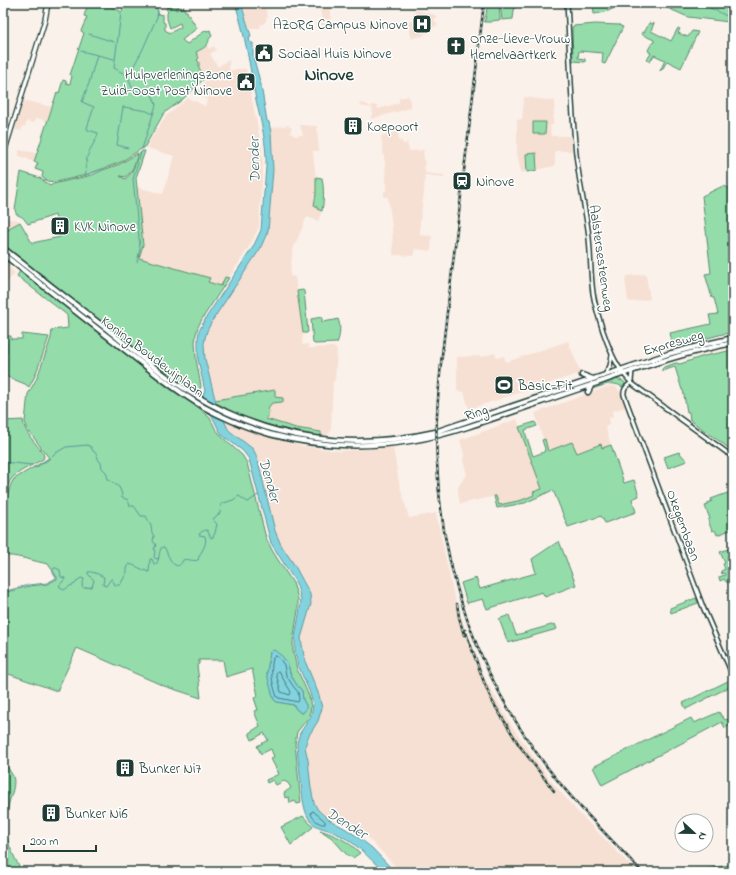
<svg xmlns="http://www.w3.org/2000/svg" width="736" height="875" viewBox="0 0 736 875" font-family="'Indie Flower',sans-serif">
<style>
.built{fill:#f6e0d3}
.green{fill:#94dcaa;stroke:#5a8c6f;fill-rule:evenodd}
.water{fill:#83d3df;stroke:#5b979b}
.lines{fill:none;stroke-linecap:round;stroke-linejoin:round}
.shore{stroke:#477978;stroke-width:1}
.stream{stroke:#5b979b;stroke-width:1}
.secondary-casing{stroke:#1f3d34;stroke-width:6}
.primary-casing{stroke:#1f3d34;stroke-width:6}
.highway-casing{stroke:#1f3d34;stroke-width:7}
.secondary{stroke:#fff;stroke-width:3}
.primary{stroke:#fff;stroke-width:3.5}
.highway{stroke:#fff;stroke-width:4}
.rail-casing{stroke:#1f3d34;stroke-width:2.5}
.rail{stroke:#fff;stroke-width:1;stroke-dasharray:3;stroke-linecap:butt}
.labels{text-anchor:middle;stroke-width:3;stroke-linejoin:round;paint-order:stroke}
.poi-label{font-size:14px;fill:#1f3d34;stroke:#fff;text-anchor:start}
.street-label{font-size:14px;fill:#1f3d34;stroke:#fff}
.water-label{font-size:15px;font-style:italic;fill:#38625f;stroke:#fff}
.district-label{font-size:18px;font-weight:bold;fill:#1f3d34;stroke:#fff}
</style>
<rect width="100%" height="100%" fill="#fbf1eb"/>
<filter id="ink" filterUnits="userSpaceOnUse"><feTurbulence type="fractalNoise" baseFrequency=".025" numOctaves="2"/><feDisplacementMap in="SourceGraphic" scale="8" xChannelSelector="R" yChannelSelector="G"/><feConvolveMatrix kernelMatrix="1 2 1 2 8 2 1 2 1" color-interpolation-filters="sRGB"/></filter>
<g filter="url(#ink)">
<path class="built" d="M 242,3 L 277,3 L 277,4 L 270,5 L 265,8 L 268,17 L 266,18 L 266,21 L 263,24 L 260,25 L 261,28 L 253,28 L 249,29 L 243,10 Z
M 320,3 L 330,3 L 331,13 L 330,26 L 321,25 L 322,20 L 320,9 L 321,8 Z
M 416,10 L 435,15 L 437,17 L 434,20 L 438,25 L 428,29 L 429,33 L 423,34 L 424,36 L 415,37 L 412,39 L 407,22 L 415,20 L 415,18 L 417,17 L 417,16 L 418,15 L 414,13 Z
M 207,46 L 209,49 L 214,46 L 216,50 L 210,54 L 218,67 L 229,59 L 229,70 L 235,70 L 235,69 L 246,69 L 262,149 L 263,165 L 259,227 L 251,244 L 229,278 L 225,277 L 222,286 L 208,282 L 209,278 L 139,258 L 143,245 L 137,187 L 163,194 L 174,156 L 147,148 L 149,142 L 166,116 L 188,98 L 205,106 L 207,100 L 196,92 L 207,79 L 199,68 L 199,62 L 197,60 L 196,52 Z
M 409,96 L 411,108 L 371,119 L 371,116 L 373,114 L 372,108 L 360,106 L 361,103 L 368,105 L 368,106 L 372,107 L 372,105 L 377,106 L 378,109 L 399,103 L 399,98 Z
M 524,97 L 555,101 L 553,125 L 550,125 L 551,136 L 570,136 L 572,151 L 555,151 L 555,166 L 521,173 L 517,153 L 517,120 L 522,119 Z
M 22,100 L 52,107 L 47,121 L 36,118 L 34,123 L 27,121 L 25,127 L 23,126 L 21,131 L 18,130 L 16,131 L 15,122 Z
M 289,125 L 289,127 L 292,127 L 290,133 L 296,136 L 303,135 L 300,125 L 317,126 L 319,151 L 313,151 L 316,178 L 316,194 L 314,205 L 317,207 L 317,209 L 322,211 L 318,221 L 307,217 L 294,247 L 292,256 L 290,276 L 295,277 L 303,333 L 302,345 L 308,344 L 309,348 L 311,348 L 333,347 L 336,349 L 337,351 L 335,381 L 333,381 L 331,431 L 329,434 L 321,436 L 321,432 L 296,428 L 266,419 L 268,408 L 275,398 L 275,390 L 215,400 L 205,359 L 204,352 L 205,338 L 209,326 L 260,249 L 266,237 L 268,231 L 273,170 L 273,157 L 270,128 Z
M 398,131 L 399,141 L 402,141 L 403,144 L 406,144 L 406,142 L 407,142 L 409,151 L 424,150 L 423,154 L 424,155 L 425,173 L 444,175 L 444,177 L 425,175 L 424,193 L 420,222 L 420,235 L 432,236 L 431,251 L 415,249 L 414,256 L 393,255 L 392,226 L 388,197 L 384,197 L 384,191 L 386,191 L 386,179 L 385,164 L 381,136 Z
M 19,150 L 37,153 L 34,162 L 28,160 L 28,159 L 19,156 Z
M 3,218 L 18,220 L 20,222 L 9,228 L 10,230 L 3,230 Z
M 3,258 L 11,264 L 9,267 L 15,273 L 3,288 Z
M 646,274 L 650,299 L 631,302 L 628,301 L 625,279 L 627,276 Z
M 568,341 L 581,373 L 469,409 L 464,392 L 457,391 L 457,357 L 480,356 L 481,357 L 495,353 L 497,358 L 504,356 L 506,362 Z
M 613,386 L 616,387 L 621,392 L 626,407 L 612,411 L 613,417 L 609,418 L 610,423 L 605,426 L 611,445 L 602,448 L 600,444 L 576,453 L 548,451 L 545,439 L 543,439 L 535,413 L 606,387 Z
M 517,419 L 542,489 L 533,493 L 534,495 L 522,500 L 499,505 L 496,496 L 460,504 L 458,492 L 458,487 L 465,476 L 467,475 L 463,460 L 464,454 L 460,440 Z
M 224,421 L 270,438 L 303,446 L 323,449 L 340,451 L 393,447 L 399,482 L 409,518 L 436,513 L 453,592 L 472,649 L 485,679 L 512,726 L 551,781 L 577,811 L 635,870 L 629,872 L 401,872 L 370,840 L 366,836 L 344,823 L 337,821 L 328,819 L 318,810 L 314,803 L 313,799 L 308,760 L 305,747 L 308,737 L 311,733 L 312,730 L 318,721 L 322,708 L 305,661 L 302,645 L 301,638 L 311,604 L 310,594 L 306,585 L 301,575 L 278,540 L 275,531 L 259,465 L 253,449 L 231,432 Z"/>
<path class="green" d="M 88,3 L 104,3 L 122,12 L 124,3 L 154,3 C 155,7 159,10 158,14 L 163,15 L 163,22 L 165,23 L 165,30 L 170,33 L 181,27 L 180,23 L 170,28 L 167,19 L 167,13 L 168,12 L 166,8 L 178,4 L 179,7 L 175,8 L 176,10 L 184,7 L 185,11 L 187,11 L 188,15 L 190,15 L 190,17 L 197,28 L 182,40 L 187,44 L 206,30 L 207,31 L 210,30 L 212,36 L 209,39 C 209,46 202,49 196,52 L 199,58 L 197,60 L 199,62 L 199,68 L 206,77 L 182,100 L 164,113 L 144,148 L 141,149 L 121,162 L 86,175 L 56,182 L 47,181 L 42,177 L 43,172 L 35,169 L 38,163 L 34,162 L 57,92 L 59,93 L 63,80 L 66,81 L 66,83 L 70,84 L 72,76 L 70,75 L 84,33 L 81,31 L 87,17 L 84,16 Z
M 488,3 L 499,3 L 500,19 L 500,21 L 499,20 L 492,21 L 491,22 L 484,22 L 484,21 L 485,20 Z
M 500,3 L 515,3 L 513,19 L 502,20 Z
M 593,3 L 609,3 L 617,5 C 612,11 603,13 594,14 Z
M 656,3 L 733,3 L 733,27 L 729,22 L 688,17 Z
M 649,23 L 653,24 L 654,23 L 651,31 L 671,41 L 678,28 L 680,29 L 678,33 L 688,37 L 692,31 L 698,32 L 681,68 L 667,61 L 662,70 L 661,69 L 660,71 L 665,60 L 654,55 L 650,62 L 647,60 L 651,53 L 649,52 L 648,50 L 652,43 L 654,42 L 654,40 L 641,34 L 642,32 L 644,33 Z
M 595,24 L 620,25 L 620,26 L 623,27 L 605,64 L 602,63 L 603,53 L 579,51 L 578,58 L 585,59 L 585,62 L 573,61 L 572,28 L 573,26 Z
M 533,122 L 546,122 L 545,134 L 533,134 Z
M 142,151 L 145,151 L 136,178 L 143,245 L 139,258 L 210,278 L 208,282 L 221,286 L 225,277 L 229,278 L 202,319 L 198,327 L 196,334 L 195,342 L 196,359 L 201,386 L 199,394 L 186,386 L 143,354 L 3,244 L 3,230 L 9,230 L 9,228 L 20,222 L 23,227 L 32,243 L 60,237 L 55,215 L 28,224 C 26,222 24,218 22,217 C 17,214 16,216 15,209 L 21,172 L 40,178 L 50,186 L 53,184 L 92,175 L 103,170 L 120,164 L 138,153 C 135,163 133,172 125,177 L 120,176 L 125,179 C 137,171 134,157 142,151 Z
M 536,153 L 537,170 L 527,172 L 526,154 Z
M 316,177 L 322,178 C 324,189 324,200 322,211 L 317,209 L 317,207 L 314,205 L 316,194 Z
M 723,186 L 733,189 L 733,333 L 723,334 L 673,347 L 670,333 L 711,324 L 709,315 L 718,314 L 714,298 L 712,298 L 705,274 L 711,273 L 702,196 Z
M 20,271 L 167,387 L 202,410 L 203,412 L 210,418 L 215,428 L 222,437 L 242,455 L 247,463 L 266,538 L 273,552 L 293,583 L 298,598 L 298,610 L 293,641 L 293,651 L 297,669 L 309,696 L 311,707 L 310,712 L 308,718 L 297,732 L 295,744 L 301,803 L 297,804 L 295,801 L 290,803 L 289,797 L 285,798 L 284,793 L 291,788 L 288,783 L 284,781 L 276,785 L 273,780 L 267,783 L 266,780 L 279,774 L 271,759 L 274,757 L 271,749 L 261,754 L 257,746 L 268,740 L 264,733 L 252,740 L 249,733 L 260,726 L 254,711 L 258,710 L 254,698 L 258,696 L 252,669 L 226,677 L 223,660 L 199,660 L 199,664 L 197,665 L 201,698 L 164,686 L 77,648 L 57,691 L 3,672 L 3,593 L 29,586 L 47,584 L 57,579 L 57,577 L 48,564 C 37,562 13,554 3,556 L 3,509 L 11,484 L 14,479 L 49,458 L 28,430 L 25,422 L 27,402 L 28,394 L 37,378 L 51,338 L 52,330 L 68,328 L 67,315 L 17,276 ZM 270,652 L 288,664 L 290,673 L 296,684 L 302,691 L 303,700 L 306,705 L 303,713 L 301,713 L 296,709 L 294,705 L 277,702 L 267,674 Z
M 303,290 L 304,291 L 308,332 L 307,333 L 303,333 L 297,291 Z
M 322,317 L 322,322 L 335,320 L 338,319 C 341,325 340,337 337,343 L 315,344 L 313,343 L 311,319 Z
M 22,334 L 49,337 L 35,376 L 29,387 L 25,384 L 3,375 L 3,352 L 7,352 L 7,343 L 3,343 L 3,336 L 11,336 L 11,339 L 22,339 Z
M 733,350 L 733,451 L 690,420 L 689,412 L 687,412 L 683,390 L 682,390 L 675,367 L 662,371 L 662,369 L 664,367 L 676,363 L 680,364 L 704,356 Z
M 616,379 L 623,381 L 625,383 L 625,386 L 623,387 C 610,380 604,386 592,389 L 596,386 Z
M 275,390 L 275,397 L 283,398 L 283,402 L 272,403 L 268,408 L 269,412 L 266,419 L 296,428 L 321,432 L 321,436 C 295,432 268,426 243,417 C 234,413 225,407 216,403 L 215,400 Z
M 23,420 C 24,433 36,443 43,453 L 44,457 L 43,459 C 35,464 14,473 10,481 C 7,487 5,495 3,502 L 3,421 Z
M 535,422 L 537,426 L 525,430 L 526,435 L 533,456 L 544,452 L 545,449 L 542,440 L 545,439 L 548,451 L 572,442 L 577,453 L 601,444 L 602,448 L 611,445 L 624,483 L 634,480 L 639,496 L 632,499 L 636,512 L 605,523 L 601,516 L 568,527 L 553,490 L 525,503 L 497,508 L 494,496 L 496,496 L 499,505 L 522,500 L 534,495 L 533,492 L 542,489 L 519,427 Z
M 679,452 L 687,461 L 668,468 L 664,457 Z
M 733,491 L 733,529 L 717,535 L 715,530 L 712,531 L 708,520 L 710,519 L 705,506 L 708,505 L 708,503 L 712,501 L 711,499 Z
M 559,541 L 576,585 L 545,597 L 542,592 L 487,609 L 483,599 L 467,603 L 461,583 L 476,578 L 480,589 L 536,573 L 532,559 Z
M 733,547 L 733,594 L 728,582 L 726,582 L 724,579 L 720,581 L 719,577 L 725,575 L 724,573 L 722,574 L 721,571 L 725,569 L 723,564 L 725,563 L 720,552 Z
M 696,598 L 698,603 L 671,613 L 670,608 Z
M 509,615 L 516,635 L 555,624 L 557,629 L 508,643 L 499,619 Z
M 732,679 L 733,685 L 686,709 L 683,703 Z
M 719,712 L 722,717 L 723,717 L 725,720 L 729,719 L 731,725 L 725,728 L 722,722 L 602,785 L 593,767 L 691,718 L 694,723 Z
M 3,760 L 13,776 C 16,785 11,795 9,803 C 2,834 8,845 22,872 L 3,872 Z
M 303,816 L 313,827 L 291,845 L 281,827 Z
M 320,830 C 337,836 347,840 360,853 L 353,858 L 347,855 L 332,838 Z
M 733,864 L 733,872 L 692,872 Z"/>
<path class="water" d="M 235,3 L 242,3 L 243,10 L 251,36 L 249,37 L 250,43 L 253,43 L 253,56 L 261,85 L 267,121 L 269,122 L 271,133 L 273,170 L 268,231 L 260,249 L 212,321 L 207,331 L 205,338 L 204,344 L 205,359 L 216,403 L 228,429 L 231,432 L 253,449 L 256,455 L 259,465 L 275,531 L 281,545 L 295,566 L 310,594 L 311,604 L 301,638 L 302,645 L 305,661 L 319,695 L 322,708 L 318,721 L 308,737 L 305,747 L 308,760 L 311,788 L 314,803 L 318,810 L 328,819 L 346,829 L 358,837 L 372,848 L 395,872 L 384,872 C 368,857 354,840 333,832 C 325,828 314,828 309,819 C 302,808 302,787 300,774 C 299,763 297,753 297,743 L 300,733 L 311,716 L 313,705 L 310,693 L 298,665 L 295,652 L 295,637 L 299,615 L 301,600 L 298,589 L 296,583 L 271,543 L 249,459 L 243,451 L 222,435 L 218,428 L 212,416 L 206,412 L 203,395 L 205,391 L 198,359 L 198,339 L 199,331 L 207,316 L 253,247 L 261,230 L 266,167 C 267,144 261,122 256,100 C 250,67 245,34 235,3 Z
M 274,650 L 282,656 L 288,664 L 290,673 L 296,684 L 302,691 L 303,700 L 306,705 L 306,709 L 303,713 L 301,713 L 296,709 L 294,705 L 277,702 L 274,700 L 270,686 L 267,674 L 270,652 Z"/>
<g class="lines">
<path class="shore" d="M 276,656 L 280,659 L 284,665 L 286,675 L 293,686 L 298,692 L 299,700 L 298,702 L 279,698 L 277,697 C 272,682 270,673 273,658 Z
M 278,671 L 280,672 L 282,677 L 291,692 L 290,695 L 281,692 L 276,674 Z
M 313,811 L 325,821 L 325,824 C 319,825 313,819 311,814 Z"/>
<path class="stream" d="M 700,3 L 733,19
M 121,13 L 114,68 L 128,76 L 132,88 L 134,90 L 139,93 L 144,94 L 151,91 L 156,105 L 142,149
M 89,34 L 114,42
M 81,51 L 114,59
M 97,55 L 89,83 L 82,102 L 94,107 L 87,128 L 88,130 L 98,133 C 97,140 92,145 89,152 C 86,159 85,168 86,175 L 102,169
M 128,76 L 142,51 L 157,17 L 158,11 L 155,6 L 154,3
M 128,148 L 117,145 L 123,107 L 124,107 L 147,111 L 153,114
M 140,248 L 133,179 L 141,153
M 137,262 L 140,249
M 3,462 L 32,465
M 34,467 L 35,468 L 48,460 L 54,454 L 66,447 L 87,445 L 91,447 L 93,451 L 97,454 L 98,459 L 101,463 L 102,468 L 106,472 L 108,479 L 119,487 L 122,494 L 121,497 L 128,500 L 130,506 L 134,506 L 141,516 L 146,516 L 151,526 L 152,533 L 154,536 L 153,541 L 156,545 L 154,549 L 155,552 L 154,557 L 156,559 L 159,558
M 3,592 L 28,585 L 47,583 L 56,578 C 55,574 51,572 54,568 L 56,568 L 60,570 L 61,577 L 65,578 L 65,579 L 59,586 L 64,590 L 70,586 L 75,584 L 78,580 L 81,578 L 84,579 L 82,587 L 83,588 L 92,587 L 94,580 L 88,574 L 88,572 C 92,571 100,575 104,577 L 103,585 L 106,586 L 111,579 L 112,579 L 115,585 L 120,585 L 127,572 L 127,569 L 129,564 C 135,565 142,570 149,572 L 150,559 L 152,559 L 154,564 L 156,564 C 160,560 158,552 162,547 L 163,547 L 165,548 C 167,554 176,576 183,560 C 188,558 193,562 198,560 C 200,551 208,546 205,536 L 199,535 C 200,532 204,530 207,530 L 211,538 L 213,537 L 215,533 L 217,524 L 213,520 L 214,518 L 220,513 L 221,504 L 233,500 L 239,496 L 246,501 L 248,502 L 258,495"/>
<g class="secondary-casing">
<path id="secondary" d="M 567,3 C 570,53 571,104 576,154 C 579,179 584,204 588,229 C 591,250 590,272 593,293 C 595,306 599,318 603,331 C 610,351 617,370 634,385 L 733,457
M 605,375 L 610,366 L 612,355
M 631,382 L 632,370
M 631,383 C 627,386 623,389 624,395 L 703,607 L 733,676"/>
</g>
<g class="primary-casing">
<path id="primary" d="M 3,156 L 45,20 L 48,3"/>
</g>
<g class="highway-casing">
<path id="highway" d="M 3,248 C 38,276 73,303 108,330 C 135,352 163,376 193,394 C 267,440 351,451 435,432 L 668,354 L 702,345 L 733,338
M 3,254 C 42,285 81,316 120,346 C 147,367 173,389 202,406 C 284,452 379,456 467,427 C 511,413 554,397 597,383 C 642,367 686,352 733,343
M 582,375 L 593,379
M 588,392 L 592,384"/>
</g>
<use href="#secondary" class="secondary"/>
<use href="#primary" class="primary"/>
<use href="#highway" class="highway"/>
<g class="rail-casing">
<path id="rail" d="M 484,3 L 441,363 C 438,396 435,429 437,462 C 441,573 480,679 547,767 C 575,804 610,838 642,872
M 457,604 L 459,617 L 464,635
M 465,630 L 484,682 L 492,701 L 519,745 L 554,791"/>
</g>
<use href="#rail" class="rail"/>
</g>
</g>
<defs>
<g id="hospital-square" transform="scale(1)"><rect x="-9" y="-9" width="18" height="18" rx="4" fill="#1f3d34" stroke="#fff"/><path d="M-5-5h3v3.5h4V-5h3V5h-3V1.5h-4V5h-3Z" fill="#fff"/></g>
<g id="church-square" transform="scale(1)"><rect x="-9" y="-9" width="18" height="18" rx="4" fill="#1f3d34" stroke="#fff"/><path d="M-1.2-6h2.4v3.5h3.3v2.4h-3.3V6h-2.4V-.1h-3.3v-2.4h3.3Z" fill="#fff"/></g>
<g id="civic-square" transform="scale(1)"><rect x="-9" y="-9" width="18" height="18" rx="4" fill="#1f3d34" stroke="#fff"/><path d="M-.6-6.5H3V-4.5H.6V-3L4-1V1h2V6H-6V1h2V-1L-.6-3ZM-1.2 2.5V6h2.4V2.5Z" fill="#fff"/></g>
<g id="building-square" transform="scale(1)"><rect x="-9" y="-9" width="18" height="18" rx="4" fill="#1f3d34" stroke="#fff"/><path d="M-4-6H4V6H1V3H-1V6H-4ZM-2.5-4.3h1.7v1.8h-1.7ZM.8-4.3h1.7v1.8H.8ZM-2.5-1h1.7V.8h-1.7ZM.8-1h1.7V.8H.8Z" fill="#fff"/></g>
<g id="station-square" transform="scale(1)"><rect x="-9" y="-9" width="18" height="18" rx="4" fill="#1f3d34" stroke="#fff"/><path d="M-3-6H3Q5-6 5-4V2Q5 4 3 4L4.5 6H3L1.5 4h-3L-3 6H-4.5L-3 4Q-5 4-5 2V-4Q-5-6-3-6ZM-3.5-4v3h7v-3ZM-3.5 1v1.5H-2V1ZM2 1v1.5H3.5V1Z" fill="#fff"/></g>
<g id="stadium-square" transform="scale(1)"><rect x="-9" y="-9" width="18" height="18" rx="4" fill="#1f3d34" stroke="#fff"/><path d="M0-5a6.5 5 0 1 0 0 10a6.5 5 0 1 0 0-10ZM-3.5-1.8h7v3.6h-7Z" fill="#fff"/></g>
</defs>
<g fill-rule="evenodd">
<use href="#hospital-square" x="422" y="24"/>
<use href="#church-square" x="456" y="46"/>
<use href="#civic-square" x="264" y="53"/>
<use href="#civic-square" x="246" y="82"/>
<use href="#building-square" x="353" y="126"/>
<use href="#station-square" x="462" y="181"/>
<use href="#building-square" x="60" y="226"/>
<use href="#stadium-square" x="504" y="385"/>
<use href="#building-square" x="125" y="768"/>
<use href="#building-square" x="51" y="813"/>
</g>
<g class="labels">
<g class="poi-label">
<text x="408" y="29" text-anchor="end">AZORG Campus Ninove</text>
<text x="470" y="43">Onze-Lieve-Vrouw<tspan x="470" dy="16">Hemelvaartkerk</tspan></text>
<text x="278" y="58">Sociaal Huis Ninove</text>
<text x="232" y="79" text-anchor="end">Hulpverleningszone<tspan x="232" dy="16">Zuid-Oost Post Ninove</tspan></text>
<text x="367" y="131">Koepoort</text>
<text x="476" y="186">Ninove</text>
<text x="74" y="231">KVK Ninove</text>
<text x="518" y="390">Basic-Fit</text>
<text x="139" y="773">Bunker Ni7</text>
<text x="65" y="818">Bunker Ni6</text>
</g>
<g class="street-label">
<text transform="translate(602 258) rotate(82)" y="5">Aalstersesteenweg</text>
<text transform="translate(673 342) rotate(-16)" y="5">Expresweg</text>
<text transform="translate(153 356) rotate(37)" y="5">Koning Boudewijnlaan</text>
<text transform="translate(476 412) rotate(-19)" y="5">Ring</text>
<text transform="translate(684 525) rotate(70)" y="5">Okegembaan</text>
</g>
<g class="water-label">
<text transform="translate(254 160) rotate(-91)" y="5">Dender</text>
<text transform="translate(270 480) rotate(74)" y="5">Dender</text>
<text transform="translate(347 823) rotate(32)" y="5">Dender</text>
</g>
<g class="district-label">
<text x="329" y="80">Ninove</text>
</g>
</g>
<rect width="736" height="875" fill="none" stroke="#fff" stroke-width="16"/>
<rect x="8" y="8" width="720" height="859" fill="none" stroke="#1f3d34" stroke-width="1.5" filter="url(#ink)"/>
<g transform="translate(694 833) rotate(112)"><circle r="19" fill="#ffffff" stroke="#a5b1ae"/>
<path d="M0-3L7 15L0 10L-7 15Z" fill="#1f3d34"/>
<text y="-6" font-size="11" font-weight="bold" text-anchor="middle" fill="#1f3d34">N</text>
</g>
<path d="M24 845v6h72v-6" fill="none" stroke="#1f3d34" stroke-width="2"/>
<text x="30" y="845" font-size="12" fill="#1f3d34" stroke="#ffffff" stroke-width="3" paint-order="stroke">200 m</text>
</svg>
